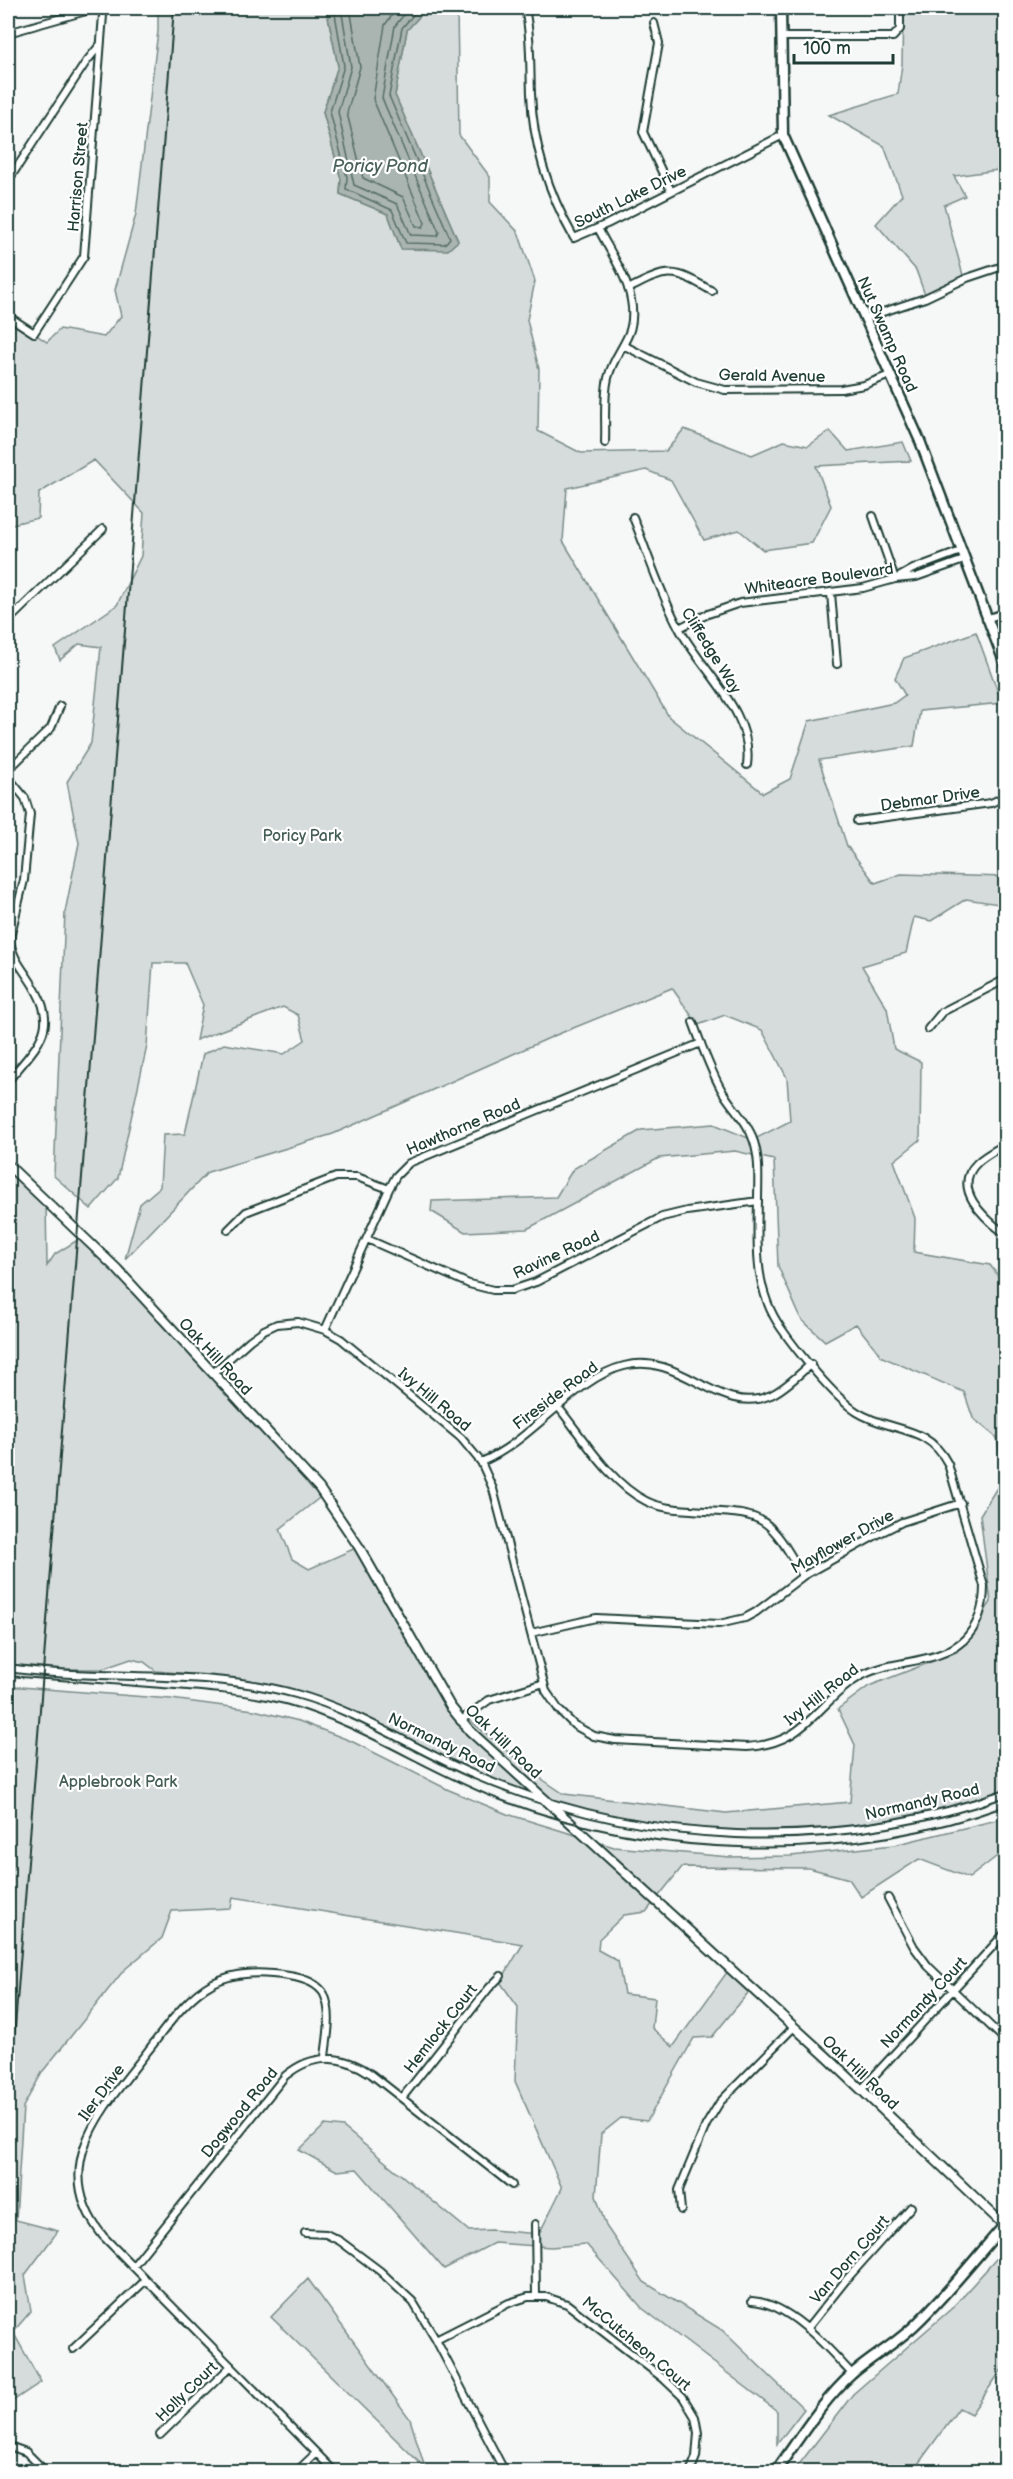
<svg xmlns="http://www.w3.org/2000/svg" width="1013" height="2479" viewBox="0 0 1013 2479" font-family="'Balsamiq Sans',sans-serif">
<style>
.green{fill:#d6dcdb;stroke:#7a8c88;stroke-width:1.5}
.water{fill:#aab5b1;stroke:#72857f;stroke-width:1.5}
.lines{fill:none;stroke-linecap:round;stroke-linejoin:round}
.shore{stroke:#576d66;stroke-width:1.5}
.minor-casing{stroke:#1f3d34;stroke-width:10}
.tertiary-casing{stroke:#1f3d34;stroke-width:12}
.secondary-casing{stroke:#1f3d34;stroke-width:13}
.minor{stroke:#fff;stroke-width:6}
.tertiary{stroke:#fff;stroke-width:8}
.secondary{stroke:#fff;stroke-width:8}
.rail{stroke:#1f3d34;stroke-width:2}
.labels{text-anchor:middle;stroke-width:4.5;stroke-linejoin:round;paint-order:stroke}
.street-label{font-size:16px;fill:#1f3d34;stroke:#fff}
.park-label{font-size:16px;fill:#445d55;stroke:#fff}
.water-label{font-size:18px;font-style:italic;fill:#49615a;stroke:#fff}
</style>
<rect width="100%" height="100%" fill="#f6f7f7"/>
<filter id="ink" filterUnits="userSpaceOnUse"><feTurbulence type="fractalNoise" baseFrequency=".0167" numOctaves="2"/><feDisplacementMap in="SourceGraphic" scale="12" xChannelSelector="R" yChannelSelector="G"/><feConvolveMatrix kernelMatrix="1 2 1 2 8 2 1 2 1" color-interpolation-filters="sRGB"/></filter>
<g filter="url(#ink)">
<path class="green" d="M 158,8 L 328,8 L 327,12 L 338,66 L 323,112 L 341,179 L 340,194 L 388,214 L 401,249 L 458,241 L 395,95 L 407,30 L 427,8 L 457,8 L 459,135 L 490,177 L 490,202 L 518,232 L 535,281 L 527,320 L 539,369 L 538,431 L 581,453 L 666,451 L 684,429 L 752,455 L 784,441 L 808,446 L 830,431 L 848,451 L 903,442 L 911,461 L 816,466 L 831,506 L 812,543 L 763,550 L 739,530 L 704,540 L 671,480 L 646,470 L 567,488 L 563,541 L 669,717 L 763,793 L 790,779 L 809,721 L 894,703 L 905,695 L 895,678 L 904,658 L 976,632 L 1002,703 L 920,711 L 914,746 L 819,760 L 847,846 L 875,883 L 901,874 L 1005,877 L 1005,905 L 966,899 L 931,921 L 914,917 L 906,953 L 862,966 L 887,1008 L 894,1049 L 921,1062 L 920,1140 L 894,1161 L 915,1218 L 914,1252 L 990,1265 L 1005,1285 L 1005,1790 C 833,1850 655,1845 486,1776 C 440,1757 397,1730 351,1710 C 289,1684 224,1676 156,1671 L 144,1662 L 131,1659 L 102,1669 L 65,1669 L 8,1664 L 8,1170 L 46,1201 L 47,1266 L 55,1254 L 84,1236 L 323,1495 L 280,1529 L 292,1559 L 309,1569 L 358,1547 L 448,1702 L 536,1775 L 564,1794 L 726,1813 L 850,1802 L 855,1745 L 838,1709 L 869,1686 L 957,1652 L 991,1602 L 980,1515 L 1003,1478 L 997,1438 L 973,1418 L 964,1392 L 882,1357 L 856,1324 L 825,1341 L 801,1319 L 778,1266 L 774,1160 L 735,1151 L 659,1158 L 527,1229 L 465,1232 L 431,1211 L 432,1201 L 556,1197 L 573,1169 L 641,1130 L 714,1124 L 753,1140 L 790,1121 L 787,1078 L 762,1030 L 725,1015 L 698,1025 L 672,988 L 556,1035 L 333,1134 L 208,1172 L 125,1259 L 140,1204 L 160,1187 L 163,1135 L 185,1134 L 203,1054 L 224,1044 L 284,1054 L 305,1040 L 298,1015 L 283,1007 L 196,1040 L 203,1005 L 185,963 L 153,963 L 147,1046 L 118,1178 L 91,1209 L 54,1176 L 65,912 L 79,843 L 67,782 L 91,743 L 101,647 L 79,644 L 60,660 L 55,648 L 117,605 L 141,556 L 144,513 L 94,460 L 39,493 L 38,518 L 8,525 L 8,316 L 47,342 L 60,329 L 104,337 L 121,316 L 115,290 L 136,214 L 158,31 Z
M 903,8 L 1005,8 L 1005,169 L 954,176 L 965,196 L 944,205 L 964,279 L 925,295 L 916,270 L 876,224 L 902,195 L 884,146 L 829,115 L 898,94 L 902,64 Z
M 8,1686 L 171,1699 L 254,1710 L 299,1721 L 351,1741 L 449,1790 L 507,1814 L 614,1847 L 730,1857 L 791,1856 L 894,1845 L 1005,1818 L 1005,1850 L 969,1878 L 919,1859 L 861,1897 L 849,1879 L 809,1868 L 682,1867 L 646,1912 L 624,1915 L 599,1939 L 598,1950 L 618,1961 L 624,1994 L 655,1998 L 652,2028 L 673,2047 L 730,1968 L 752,1988 L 712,2037 L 694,2038 L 647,2121 L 621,2118 L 601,2134 L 596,2196 L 606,2226 L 644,2282 L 722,2330 L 804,2409 L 777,2444 L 777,2411 L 642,2308 L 586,2244 L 551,2247 L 494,2243 L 444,2269 L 357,2169 L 337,2171 L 299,2150 L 325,2125 L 343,2127 L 469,2231 L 491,2230 L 539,2234 L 562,2188 L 515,2081 L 518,2007 L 500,1982 L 523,1944 L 233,1897 L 231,1908 L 172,1911 L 162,1938 L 124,1970 L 43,2071 L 23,2107 L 16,2220 L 58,2231 L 25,2275 L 31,2311 L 13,2332 L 41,2382 L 8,2404 Z
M 1005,2249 L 1005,2365 L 971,2414 L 959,2408 L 913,2471 L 794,2471 L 853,2394 L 951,2309 Z
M 308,2279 L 410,2419 L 425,2468 L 271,2317 Z"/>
<path class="water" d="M 328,8 L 427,8 L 407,30 L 395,95 L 458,241 L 448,250 L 401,249 L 388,214 L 340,194 L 341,179 L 323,112 L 338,66 L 327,12 Z"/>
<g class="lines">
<path class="shore" d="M 334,8 L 344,66 L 330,112 L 347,177 L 346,189 L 392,210 L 406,243 L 445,244 L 450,238 L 389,96 L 402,28 L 419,8
M 341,8 L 351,67 L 338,112 L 354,185 L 397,204 L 411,235 L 437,236 L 439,232 L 382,98 L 395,26 L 409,8
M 350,8 L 360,67 L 347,113 L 363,178 L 403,197 L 416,226 L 423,227 L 425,223 L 373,99 L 385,25 L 397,8"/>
<g class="minor-casing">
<path id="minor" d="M 525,8 C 531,37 530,65 531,94 C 533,146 549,194 574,238 L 607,224 L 783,135
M 654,23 L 659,43 L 643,132 L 671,191
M 8,33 L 93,9 L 101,10 L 103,15 L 84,256 L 34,333 L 8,316
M 781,37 L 893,37 L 900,29 L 900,8
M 8,181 L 86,62 L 100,45
M 598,228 C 609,250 627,276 631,300 C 638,339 616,346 608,378 C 603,399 606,421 605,443
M 628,289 C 637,285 645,280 654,277 C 677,267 693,281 712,291
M 865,318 L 925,298 L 967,278 L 1006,265
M 625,346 L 696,382 L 725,390 L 841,389 L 864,385 L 890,375
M 873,516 L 895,579
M 633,517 C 648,554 660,593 679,628 C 702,672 754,712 747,765
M 895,579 L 913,569 L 961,551
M 831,593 L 837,664
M 986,619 L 1006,612
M 8,621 L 103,529
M 679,628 L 708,614 L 740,603 L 863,588 L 895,579 L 916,577 L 964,560
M 8,770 L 51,728 L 60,706
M 8,777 L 25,798 L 30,814 L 24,880 L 10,938 C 11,953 18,963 27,976 C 61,1026 43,1039 8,1081
M 857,821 L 991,803 L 1006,796
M 928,1029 L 942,1012 L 1006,979
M 228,1230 L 246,1212 L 336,1177 L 357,1177 L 389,1189
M 1004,1233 C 984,1218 951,1188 977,1163 C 985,1155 996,1150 1006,1144
M 367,1239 L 469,1284 L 493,1290 L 512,1290 L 536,1282 L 662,1217 L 687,1211 L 758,1201
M 325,1330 L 389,1189 L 396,1176 L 409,1163 L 701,1043
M 213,1373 L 250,1340 L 264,1330 L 277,1324 L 298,1322 L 325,1330 L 341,1339 L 461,1438 L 481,1462 L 493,1489 L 546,1691 L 559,1710 L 574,1725 L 594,1736 L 615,1740 L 747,1747 C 809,1743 816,1702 861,1676 C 894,1658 935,1666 964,1640 C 979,1625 984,1606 984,1586 L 948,1464 C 927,1423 890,1433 857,1412 C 835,1398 796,1350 781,1328 C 754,1290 757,1245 758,1201 C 758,1181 760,1161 754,1142 C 748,1121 731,1107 721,1089 C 709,1067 701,1044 693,1022
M 559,1408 C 583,1438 611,1484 646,1501 C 660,1508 675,1509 691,1510 C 765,1515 765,1510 803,1576
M 481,1462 C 533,1441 574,1378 624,1366 C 682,1351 719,1418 771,1395 C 786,1388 798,1375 811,1364
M 531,1633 L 596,1618 L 719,1624 L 745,1618 L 756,1612 L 803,1576 L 884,1531 L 902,1522 L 961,1503
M 8,1668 C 103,1682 201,1668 296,1694 C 358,1711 411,1747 470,1773 C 639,1847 832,1855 1006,1793
M 460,1721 L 489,1700 L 544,1683
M 888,1898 L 914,1947 L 928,1966 L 1006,2041
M 325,2057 C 327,2037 333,2014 324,1994 C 317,1982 302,1978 289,1976 C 263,1972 237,1971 213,1983 C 185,1998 166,2028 147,2052 C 104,2108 46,2165 103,2236 L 335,2472
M 861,2090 L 1006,1932
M 402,2098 L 489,1988 L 501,1976
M 681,2210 L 679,2190 L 706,2125 L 720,2102 L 794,2027
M 535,2224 L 536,2295
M 305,2233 L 326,2234 L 340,2241 L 380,2271 L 413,2302 L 436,2340 L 505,2472
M 133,2266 L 285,2076 C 312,2053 342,2054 371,2074 L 512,2185
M 752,2301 C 790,2303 828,2348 852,2374
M 807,2329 L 846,2280 L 911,2207
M 436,2340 L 509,2303 L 528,2297 L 546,2297 L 567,2304 L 664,2379 L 683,2397 L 695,2417 L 698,2433 L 696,2457 L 690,2472
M 73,2349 L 146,2280
M 160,2435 L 231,2366
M 9,2446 L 26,2452 L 46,2472
M 296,2472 L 316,2453"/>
</g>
<g class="tertiary-casing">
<path id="tertiary" d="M 8,1165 L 117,1269 L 319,1488 L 359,1547 L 450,1706 L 470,1731 L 827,2057 L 1006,2227"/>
</g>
<g class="secondary-casing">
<path id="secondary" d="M 781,8 L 783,135 L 920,441 L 1006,667
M 775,2472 C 799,2439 822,2401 852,2374 C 873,2356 897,2343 917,2323 C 949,2292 976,2257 1006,2223"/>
</g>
<use href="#minor" class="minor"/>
<use href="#tertiary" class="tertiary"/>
<use href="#secondary" class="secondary"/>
<path class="rail" d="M 8,1676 C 59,1680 111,1684 162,1688 C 204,1691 245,1694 285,1704 C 361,1725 425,1771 498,1799 C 658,1860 844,1865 1006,1806
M 8,2116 L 174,8"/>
</g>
</g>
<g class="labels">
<g class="street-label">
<text transform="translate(77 177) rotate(-85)" y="6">Harrison Street</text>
<text transform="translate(630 196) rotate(-26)" y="6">South Lake Drive</text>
<text transform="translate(888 334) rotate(66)" y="6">Nut Swamp Road</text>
<text transform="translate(772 375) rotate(1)" y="6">Gerald Avenue</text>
<text transform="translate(819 578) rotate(-8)" y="6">Whiteacre Boulevard</text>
<text transform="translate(712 650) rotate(58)" y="6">Cliffedge Way</text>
<text transform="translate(930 798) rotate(-8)" y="6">Debmar Drive</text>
<text transform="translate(463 1126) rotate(-23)" y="6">Hawthorne Road</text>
<text transform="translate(556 1254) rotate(-25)" y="6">Ravine Road</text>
<text transform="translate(216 1356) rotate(47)" y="6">Oak Hill Road</text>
<text transform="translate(555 1395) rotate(-37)" y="6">Fireside Road</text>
<text transform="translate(435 1399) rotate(40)" y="6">Ivy Hill Road</text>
<text transform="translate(842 1541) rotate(-29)" y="6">Mayflower Drive</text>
<text transform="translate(821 1694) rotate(-38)" y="6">Ivy Hill Road</text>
<text transform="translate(504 1741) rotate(44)" y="6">Oak Hill Road</text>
<text transform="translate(442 1742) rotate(26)" y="6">Normandy Road</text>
<text transform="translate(922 1801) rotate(-13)" y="6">Normandy Road</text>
<text transform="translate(923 2002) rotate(-47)" y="6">Normandy Court</text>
<text transform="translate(440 2028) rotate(-52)" y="6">Hemlock Court</text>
<text transform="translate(861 2072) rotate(44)" y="6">Oak Hill Road</text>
<text transform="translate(101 2092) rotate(-54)" y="6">Iler Drive</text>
<text transform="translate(239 2112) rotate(-51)" y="6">Dogwood Road</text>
<text transform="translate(849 2259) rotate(-49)" y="6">Van Dorn Court</text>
<text transform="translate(637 2343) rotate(40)" y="6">McCutcheon Court</text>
<text transform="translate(186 2391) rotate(-44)" y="6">Holly Court</text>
</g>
<g class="park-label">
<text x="302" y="841">Poricy Park</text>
<text x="118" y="1787">Applebrook Park</text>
</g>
<g class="water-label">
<text x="380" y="172">Poricy Pond</text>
</g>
</g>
<rect width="1013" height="2479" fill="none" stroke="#fff" stroke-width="30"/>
<rect x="15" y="15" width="983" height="2449" fill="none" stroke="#1f3d34" stroke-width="2" filter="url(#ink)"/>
<path d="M794 54v9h99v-9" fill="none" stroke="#1f3d34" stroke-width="3"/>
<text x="803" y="54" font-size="18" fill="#1f3d34" stroke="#ffffff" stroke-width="4.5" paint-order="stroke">100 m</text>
</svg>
